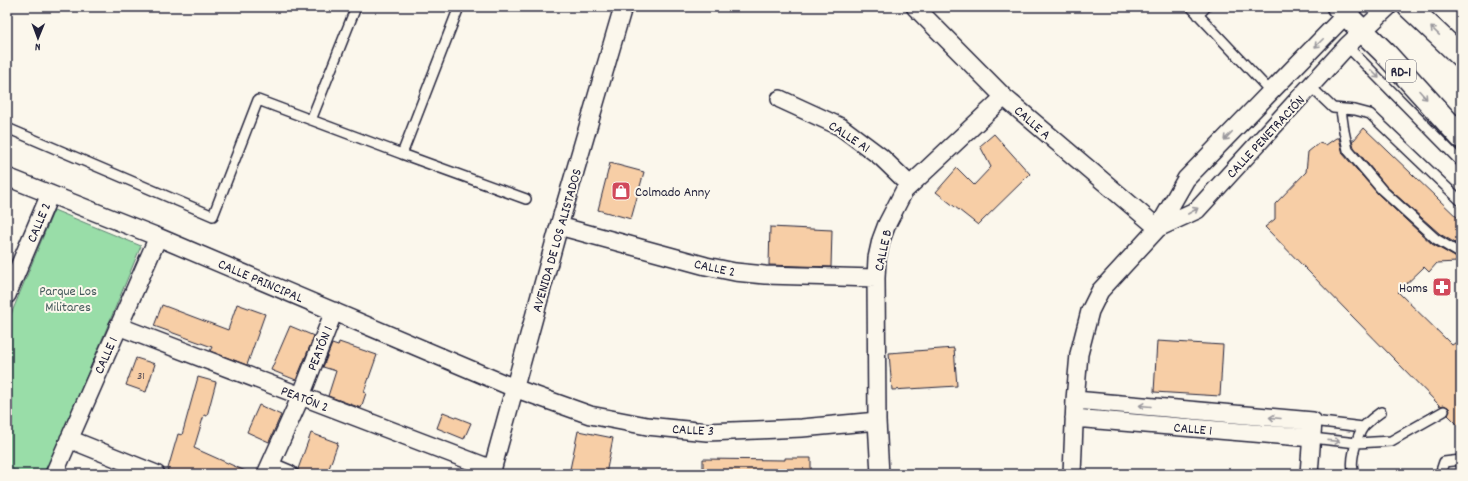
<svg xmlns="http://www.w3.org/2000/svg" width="1468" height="481" viewBox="0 0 1468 481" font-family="Dekko,sans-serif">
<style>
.green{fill:#99dda8;stroke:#5e8072}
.building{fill:#f7cea6;stroke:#22223b}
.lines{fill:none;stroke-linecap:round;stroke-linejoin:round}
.lane-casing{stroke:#22223b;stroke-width:12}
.street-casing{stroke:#22223b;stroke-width:20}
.highway-casing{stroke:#22223b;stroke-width:25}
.lane{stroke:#fbf7ec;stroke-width:9}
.street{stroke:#fbf7ec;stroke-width:17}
.highway{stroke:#fbf7ec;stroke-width:22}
.oneway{stroke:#99979c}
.labels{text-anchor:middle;stroke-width:4;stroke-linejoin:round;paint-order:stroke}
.number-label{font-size:12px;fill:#574d56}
.shield{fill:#fbf7ec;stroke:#636270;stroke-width:1}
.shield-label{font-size:13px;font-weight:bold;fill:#22223b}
.street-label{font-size:14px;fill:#22223b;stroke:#fbf7ec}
.poi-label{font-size:14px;fill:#22223b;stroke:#fbf7ec;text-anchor:start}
.park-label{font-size:14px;fill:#465a5c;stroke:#fbf7ec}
</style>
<rect width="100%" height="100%" fill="#fbf7ec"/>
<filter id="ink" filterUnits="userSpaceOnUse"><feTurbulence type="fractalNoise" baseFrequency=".025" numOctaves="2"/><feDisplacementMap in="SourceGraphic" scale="8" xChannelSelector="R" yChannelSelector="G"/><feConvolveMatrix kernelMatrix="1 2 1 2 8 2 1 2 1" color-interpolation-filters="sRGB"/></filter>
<g filter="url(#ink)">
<path class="green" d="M 54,210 L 141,246 L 46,474 L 24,474 L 7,467 L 7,324 Z"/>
<path class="building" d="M 1364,128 L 1461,221 L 1461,240 L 1457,244 L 1440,234 L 1386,186 L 1354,147 L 1352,140 L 1354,140 Z
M 994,134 L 1030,174 L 978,225 L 936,192 L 957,168 L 974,185 L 991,167 L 980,146 Z
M 1336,138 L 1339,138 L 1343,154 L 1378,194 L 1432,244 L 1457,258 L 1457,262 L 1437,263 L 1429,272 L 1424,267 L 1398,292 L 1452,345 L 1461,339 L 1461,428 L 1448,415 L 1450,411 L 1449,408 L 1444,405 L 1440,406 L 1265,227 L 1275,219 L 1275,204 L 1306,172 L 1308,152 L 1319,143 L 1326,145 Z
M 610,163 L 644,172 L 631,219 L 598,210 Z
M 770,227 L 832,230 L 831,267 L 769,265 Z
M 237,304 L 265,314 L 247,365 L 210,351 L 212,347 L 154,326 L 162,305 L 228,330 Z
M 290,326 L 314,336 L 296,380 L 271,370 Z
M 1157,341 L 1223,345 L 1220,396 L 1154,392 Z
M 339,342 L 377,355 L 364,392 L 366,393 L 361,408 L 328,396 L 336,371 L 323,367 L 332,344 L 338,346 Z
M 954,348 L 957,386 L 892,390 L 889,353 Z
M 136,358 L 155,364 L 146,392 L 126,385 Z
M 198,377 L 216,382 L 207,416 L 204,415 L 194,448 L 252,474 L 174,474 L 167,472 L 178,434 L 182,435 Z
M 259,405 L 281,415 L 269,442 L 247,432 Z
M 443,412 L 471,423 L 464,439 L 437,428 Z
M 578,431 L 613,438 L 606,474 L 569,474 Z
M 311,433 L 338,443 L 327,474 L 299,474 L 298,469 Z
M 785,458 L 811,458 L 811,474 L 703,474 L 703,459 L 785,460 Z"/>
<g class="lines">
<g class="lane-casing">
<path id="lane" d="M 1191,7 L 1270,91
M 1198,15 L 1206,7
M 1347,46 L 1461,162
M 1311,87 L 1333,108 L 1355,110 L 1370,114 L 1461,201
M 1341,110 L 1344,131 L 1348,150 L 1382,190 L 1436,239 L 1461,254
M 311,120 L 356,7
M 7,128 L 213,216 L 258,100 L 402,154 L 459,7
M 402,154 L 526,199
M 1313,421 L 1363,427
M 1312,438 L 1357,443 L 1391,441 L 1444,411
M 1355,474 C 1348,465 1357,435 1364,426 C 1369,421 1375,416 1381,412
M 1440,474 L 1444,462 L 1461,460"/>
</g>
<g class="street-casing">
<path id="street" d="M 915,7 L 1004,97 L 1158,228
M 780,99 L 841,127 L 881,157 L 910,185
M 7,177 L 158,237 L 514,388 L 590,415 L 647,426 L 707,432 L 802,428 L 877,421
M 559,226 L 706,266 L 735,272 L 765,275 L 876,278
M 1158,228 L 1197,210 L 1347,46 L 1388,7
M 7,295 L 50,194
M 118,326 L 492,469
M 1075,400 L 1313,421 L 1309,474
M 1074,418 L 1312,438
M 69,439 L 156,474
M 270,466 L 289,474
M 54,474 L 158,237
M 266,474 L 301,396 L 334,311
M 491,474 L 559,226 L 623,7
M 880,474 L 877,421 L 876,278 L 877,258 L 881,240 L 887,224 L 904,191 L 1004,97
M 1072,474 L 1075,400 L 1079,354 L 1090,311 L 1100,291 L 1158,228 L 1186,179 L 1353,7"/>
</g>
<g class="highway-casing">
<path id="highway" d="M 1338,7 L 1385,53 L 1461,137
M 1409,7 L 1461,56"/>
</g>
<use href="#lane" class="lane"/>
<use href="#street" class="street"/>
<use href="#highway" class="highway"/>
</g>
<defs><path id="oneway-shaft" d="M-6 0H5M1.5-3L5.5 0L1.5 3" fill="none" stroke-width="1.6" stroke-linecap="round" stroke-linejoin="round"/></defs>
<g class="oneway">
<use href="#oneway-shaft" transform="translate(1435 31) rotate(-136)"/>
<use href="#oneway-shaft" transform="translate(1319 43) rotate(135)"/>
<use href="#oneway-shaft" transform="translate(1375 74) rotate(45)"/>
<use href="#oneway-shaft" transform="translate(1423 95) rotate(48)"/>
<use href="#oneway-shaft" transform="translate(1228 136) rotate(134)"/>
<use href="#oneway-shaft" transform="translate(1193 211) rotate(-30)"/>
<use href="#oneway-shaft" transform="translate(1145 406) rotate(-175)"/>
<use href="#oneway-shaft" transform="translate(1275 418) rotate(-175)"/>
<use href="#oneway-shaft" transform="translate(1334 441) rotate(6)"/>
</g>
</g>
<defs>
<g id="shop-square" transform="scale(1)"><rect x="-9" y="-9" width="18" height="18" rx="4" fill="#d1495b" stroke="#fbf7ec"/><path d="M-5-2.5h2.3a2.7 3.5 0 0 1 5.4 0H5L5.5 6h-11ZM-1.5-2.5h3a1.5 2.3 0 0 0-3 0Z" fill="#fff"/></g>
<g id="pharmacy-square" transform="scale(1)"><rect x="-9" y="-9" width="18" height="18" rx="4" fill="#d1495b" stroke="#fbf7ec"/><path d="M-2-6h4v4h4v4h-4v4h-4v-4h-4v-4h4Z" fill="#fff"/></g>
</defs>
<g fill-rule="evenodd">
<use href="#shop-square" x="621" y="191"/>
<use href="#pharmacy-square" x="1442" y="287"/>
</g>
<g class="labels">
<g class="number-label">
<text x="141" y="379">31</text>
</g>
<rect class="shield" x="1386" y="60" width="30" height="22" rx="3"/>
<g class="shield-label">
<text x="1401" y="76">RD-1</text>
</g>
<g class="street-label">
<text transform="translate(1033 122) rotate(41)" y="5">CALLE A</text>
<text transform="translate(850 136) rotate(33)" y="5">CALLE A1</text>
<text transform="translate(1265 136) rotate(-47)" y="5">CALLE PENETRACIÓN</text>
<text transform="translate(38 222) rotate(-67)" y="5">CALLE 2</text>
<text transform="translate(556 240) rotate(-74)" y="5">AVENIDA DE LOS ALISTADOS</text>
<text transform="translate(882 250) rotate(-78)" y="5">CALLE B</text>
<text transform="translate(715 267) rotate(12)" y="5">CALLE 2</text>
<text transform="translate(261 280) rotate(23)" y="5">CALLE PRINCIPAL</text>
<text transform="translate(319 348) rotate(-68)" y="5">PEATÓN 1</text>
<text transform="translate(105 355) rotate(-66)" y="5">CALLE 1</text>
<text transform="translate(305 398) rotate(21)" y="5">PEATÓN 2</text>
<text transform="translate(1193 428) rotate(5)" y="5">CALLE 1</text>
<text transform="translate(693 429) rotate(3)" y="5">CALLE 3</text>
</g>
<g class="poi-label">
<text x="635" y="196">Colmado Anny</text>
<text x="1428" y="292" text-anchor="end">Homs</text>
</g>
<g class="park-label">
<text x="68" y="295">Parque Los<tspan x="68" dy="16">Militares</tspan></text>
</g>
</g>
<rect width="1468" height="481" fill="none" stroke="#fbf7ec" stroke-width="24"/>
<rect x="12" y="12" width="1444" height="457" fill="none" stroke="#22223b" stroke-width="1.5" filter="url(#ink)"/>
<g transform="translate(38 38) rotate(181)" stroke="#fbf7ec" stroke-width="3" paint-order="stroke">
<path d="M0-3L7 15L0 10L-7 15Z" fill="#22223b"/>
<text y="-6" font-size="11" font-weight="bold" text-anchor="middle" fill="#22223b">N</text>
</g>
</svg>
